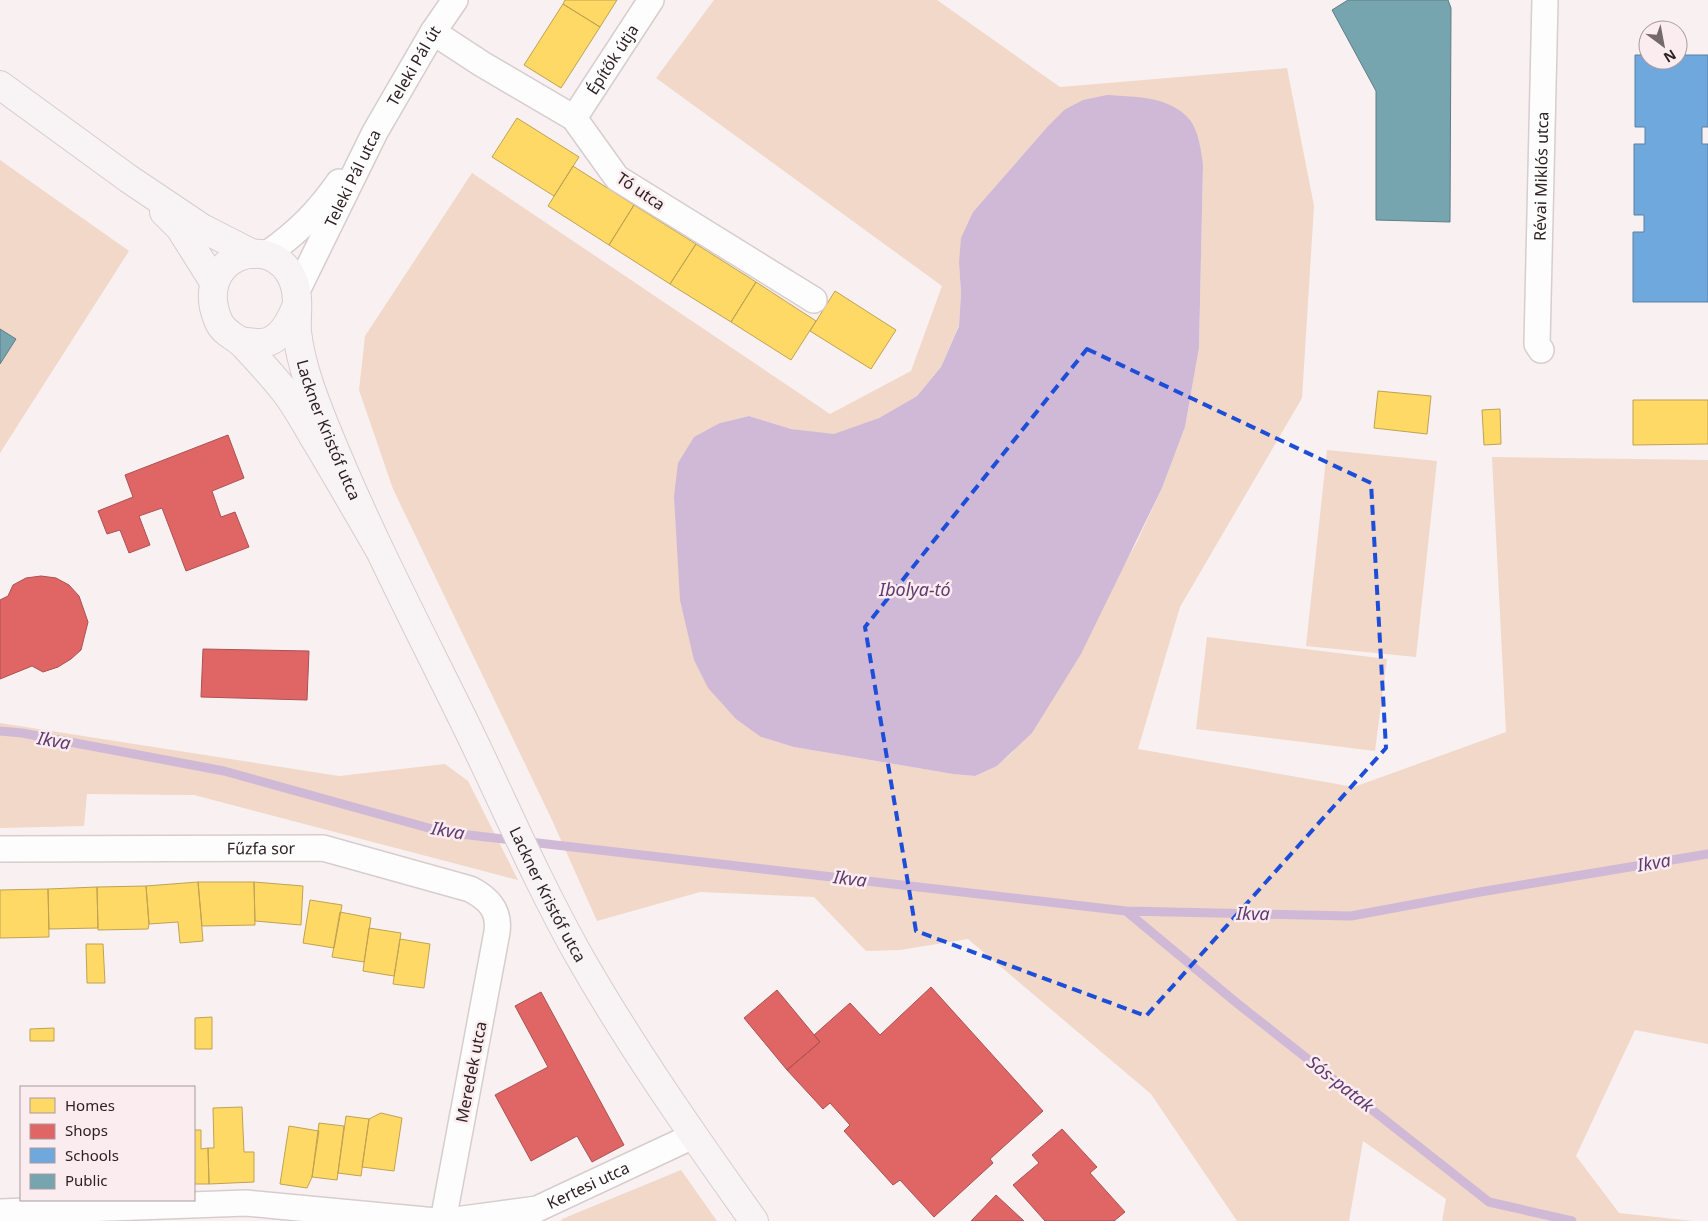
<svg xmlns="http://www.w3.org/2000/svg" width="1708" height="1221" viewBox="0 0 1708 1221" font-family="'Noto Sans',sans-serif">
<style>
.green{fill:#f1d8c8;fill-rule:evenodd}
.water{fill:#cfb9d7}
.homes{fill:#ffd966;stroke:#c0a252}
.shops{fill:#e06666;stroke:#ab5152}
.schools{fill:#6fa8dc;stroke:#5c80a4}
.public{fill:#76a5af;stroke:#607d85}
.lines{fill:none;stroke-linecap:round;stroke-linejoin:round}
.stream{stroke:#cfb9d7;stroke-width:9}
.street-casing{stroke:#d7cdce;stroke-width:28}
.secondary-casing{stroke:#d7cdce;stroke-width:30}
.street{stroke:#fefdfd;stroke-width:25}
.secondary{stroke:#f8f3f5;stroke-width:28}
.marked{fill:none;stroke:#1d4ed8;stroke-width:4;stroke-dasharray:10 6;stroke-linejoin:round}
.labels{text-anchor:middle;stroke-width:5;stroke-linejoin:round;paint-order:stroke}
.street-label{font-size:16px;fill:#2e2123;stroke:#fbedef}
.water-label{font-size:18px;font-style:italic;fill:#5f3971;stroke:#fbedef}
</style>
<rect width="100%" height="100%" fill="#f8f0f1"/>
<path class="green" d="M 714,0 L 937,0 L 1060,87 L 1287,68 L 1314,206 L 1302,398 L 1180,607 L 1138,749 L 1354,787 L 1506,732 L 1492,457 L 1708,460 L 1708,1044 L 1635,1030 L 1576,1156 L 1619,1213 L 1693,1221 L 1442,1221 L 1446,1199 L 1363,1141 L 1349,1221 L 1237,1221 L 1151,1094 L 968,939 L 900,950 L 866,951 L 814,897 L 700,892 L 597,921 L 552,820 L 393,489 L 359,390 L 365,336 L 472,173 L 830,414 L 911,371 L 942,286 L 656,78 ZM 1064,110 L 1203,165 L 1199,348 L 1185,427 L 1162,488 L 1136,544 L 1013,752 L 997,766 L 975,776 L 953,774 L 794,747 L 761,737 L 720,423 L 749,416 L 791,429 L 834,435 L 879,418 L 917,396 L 941,367 L 959,325 L 961,293 L 959,263 L 973,212 L 1048,126 Z
M 0,160 L 129,251 L 0,453 Z
M 1327,450 L 1437,461 L 1416,657 L 1306,646 Z
M 1207,637 L 1387,659 L 1375,751 L 1196,729 Z
M 0,723 L 339,776 L 445,764 L 468,781 L 518,880 L 194,795 L 87,794 L 84,826 L 0,828 Z
M 681,1170 L 717,1221 L 561,1221 L 562,1219 Z"/>
<path class="water" d="M 1107,95 C 1136,97 1170,96 1190,120 C 1199,132 1201,151 1203,165 L 1199,348 L 1185,427 L 1162,488 L 1081,654 L 1032,733 L 997,766 L 975,776 L 953,774 L 794,747 L 761,737 L 736,719 L 708,688 L 694,660 L 680,600 L 674,496 L 678,463 L 694,437 L 720,423 L 749,416 L 791,429 L 834,434 L 879,418 L 917,396 L 941,367 L 959,326 L 961,293 L 959,263 L 961,238 L 973,212 L 1048,126 L 1064,110 L 1083,100 Z"/>
<path class="homes" d="M 565,0 L 617,0 L 600,27 L 563,4 Z
M 563,4 L 600,27 L 561,88 L 524,65 Z
M 517,118 L 579,157 L 554,196 L 492,157 Z
M 573,166 L 634,205 L 609,245 L 548,206 Z
M 634,205 L 696,244 L 670,284 L 609,245 Z
M 696,244 L 756,282 L 731,322 L 670,284 Z
M 756,282 L 816,321 L 791,360 L 731,322 Z
M 835,291 L 896,330 L 871,369 L 810,331 Z
M 1378,391 L 1431,396 L 1427,434 L 1374,428 Z
M 1633,400 L 1708,400 L 1708,444 L 1633,445 Z
M 1500,409 L 1501,444 L 1484,445 L 1482,410 Z
M 198,882 L 203,941 L 180,943 L 178,922 L 149,924 L 146,886 Z
M 198,882 L 254,882 L 255,925 L 202,926 Z
M 254,882 L 303,886 L 301,925 L 255,921 Z
M 146,886 L 149,924 L 148,929 L 98,930 L 97,887 Z
M 97,887 L 98,928 L 49,929 L 48,889 Z
M 48,889 L 49,937 L 0,938 L 0,890 Z
M 310,900 L 342,905 L 334,948 L 303,943 Z
M 340,912 L 371,918 L 364,962 L 332,957 Z
M 369,928 L 401,933 L 394,976 L 363,971 Z
M 400,939 L 430,944 L 424,988 L 393,984 Z
M 86,944 L 103,944 L 105,983 L 87,983 Z
M 212,1017 L 212,1049 L 195,1049 L 195,1018 Z
M 54,1028 L 54,1041 L 30,1041 L 30,1029 Z
M 242,1107 L 244,1152 L 254,1152 L 254,1182 L 209,1184 L 208,1148 L 214,1148 L 213,1108 Z
M 381,1113 L 402,1118 L 394,1171 L 362,1167 L 369,1119 Z
M 346,1116 L 369,1119 L 361,1176 L 338,1173 Z
M 319,1123 L 344,1126 L 337,1180 L 312,1177 Z
M 289,1126 L 319,1131 L 312,1177 L 307,1188 L 280,1184 Z
M 194,1130 L 201,1130 L 201,1149 L 208,1148 L 209,1184 L 194,1184 Z"/>
<path class="shops" d="M 228,435 L 244,478 L 212,491 L 221,517 L 235,512 L 249,547 L 186,571 L 162,508 L 139,516 L 150,545 L 129,553 L 120,530 L 107,534 L 98,511 L 133,497 L 125,475 Z
M 41,576 L 56,578 L 69,585 L 79,596 L 88,622 L 81,650 L 71,659 L 58,667 L 43,672 L 32,666 L 0,679 L 0,600 L 8,596 L 13,585 L 26,578 Z
M 203,649 L 309,651 L 307,700 L 201,697 Z
M 931,987 L 1043,1111 L 990,1159 L 993,1163 L 934,1217 L 900,1180 L 893,1185 L 844,1131 L 850,1125 L 830,1103 L 823,1109 L 787,1070 L 820,1042 L 814,1035 L 850,1003 L 880,1035 Z
M 777,990 L 820,1042 L 787,1070 L 744,1018 Z
M 541,992 L 624,1145 L 592,1162 L 577,1136 L 531,1161 L 495,1095 L 548,1067 L 515,1006 Z
M 1062,1129 L 1097,1167 L 1090,1173 L 1125,1212 L 1114,1221 L 1045,1221 L 1013,1185 L 1039,1163 L 1032,1155 Z
M 996,1195 L 1024,1221 L 971,1221 Z"/>
<path class="schools" d="M 1635,55 L 1648,55 L 1648,60 L 1678,60 L 1678,55 L 1708,55 L 1708,127 L 1702,127 L 1702,144 L 1708,144 L 1708,302 L 1633,302 L 1633,232 L 1644,232 L 1644,215 L 1634,215 L 1634,144 L 1645,144 L 1645,127 L 1635,127 Z"/>
<path class="public" d="M 1348,0 L 1448,0 L 1451,8 L 1450,222 L 1376,220 L 1376,91 L 1332,10 Z
M 0,329 L 16,339 L 0,364 Z"/>
<g class="lines">
<path class="stream" d="M 0,731 L 22,733 L 224,771 L 443,832 L 1126,911 L 1351,916 L 1480,892 L 1708,854
M 1126,911 L 1238,1004 L 1489,1202 L 1572,1221"/>
<g class="street-casing">
<g id="street">
<path d="M 433,32 L 482,64 L 574,118 L 617,178 L 814,300"/>
<path id="s1" d="M 574,118 L 651,0"/>
<path d="M 267,254 C 298,232 317,213 339,182"/>
<path id="s2" d="M 296,293 L 375,132 L 433,32 L 455,0"/>
<path id="s3" d="M 1541,350 L 1537,344 L 1545,0"/>
<path id="s4" d="M 0,849 L 323,848 L 470,889 C 488,898 500,910 497,932 L 443,1221"/>
<path d="M 0,1212 L 246,1203 L 436,1221"/>
<path id="s5" d="M 448,1221 L 537,1209 L 693,1136"/>
</g>
</g>
<g class="secondary-casing">
<g id="secondary">
<path d="M 0,85 L 129,179 L 202,228 L 253,254"/>
<path d="M 164,212 L 180,228 L 214,282"/>
<path d="M 240,341 C 246,342 254,343 260,343 C 279,343 290,322 296,307"/>
<path id="s6" d="M 379,549 C 359,514 339,480 319,446 C 307,427 297,406 283,389 C 271,374 257,359 244,345 C 234,335 223,333 218,320 C 192,257 272,229 293,280 C 300,296 296,315 297,332 C 301,366 314,399 327,431 C 365,525 412,616 457,707 C 498,789 533,874 578,954 C 631,1047 692,1134 754,1221"/>
</g>
</g>
<use href="#street" class="street"/>
<use href="#secondary" class="secondary"/>
</g>
<path class="marked" d="M 1087,349 L 1371,483 L 1386,748 L 1146,1016 L 916,931 L 865,627 Z"/>
<g class="labels">
<g class="street-label">
<text dy="6" stroke="none"><textPath href="#s1" startOffset="70">Építők útja</textPath></text>
<text dy="6" stroke="none"><textPath href="#s2" startOffset="256">Teleki Pál út</textPath></text>
<text dy="6" stroke="none"><textPath href="#s3" startOffset="175">Révai Miklós utca</textPath></text>
<text dy="6" stroke="none"><textPath href="#s2" startOffset="128">Teleki Pál utca</textPath></text>
<text transform="translate(641 191) rotate(34)" y="6">Tó utca</text>
<text dy="6" stroke="none"><textPath href="#s6" startOffset="578">Lackner Kristóf utca</textPath></text>
<text dy="6" stroke="none"><textPath href="#s4" startOffset="261">Fűzfa sor</textPath></text>
<text dy="6" stroke="none"><textPath href="#s6" startOffset="1092">Lackner Kristóf utca</textPath></text>
<text transform="translate(471 1072) rotate(-79)" y="6">Meredek utca</text>
<text dy="6" stroke="none"><textPath href="#s5" startOffset="146">Kertesi utca</textPath></text>
</g>
<g class="water-label">
<text x="915" y="596">Ibolya-tó</text>
<text transform="translate(54 741) rotate(10)" y="6">Ikva</text>
<text transform="translate(448 831) rotate(10)" y="6">Ikva</text>
<text transform="translate(1654 863) rotate(-10)" y="6">Ikva</text>
<text transform="translate(850 879) rotate(7)" y="6">Ikva</text>
<text transform="translate(1253 914) rotate(1)" y="6">Ikva</text>
<text transform="translate(1340 1084) rotate(38)" y="6">Sós-patak</text>
</g>
</g>
<rect x="20" y="1086" width="175" height="115" fill="#fbedef" stroke="#a99b9d"/>
<rect x="30" y="1098" width="25" height="15" fill="#ffd966" stroke="#a99b9d"/>
<text x="65" y="1111" font-size="15" fill="#2e2123">Homes</text>
<rect x="30" y="1124" width="25" height="15" fill="#e06666" stroke="#a99b9d"/>
<text x="65" y="1136" font-size="15" fill="#2e2123">Shops</text>
<rect x="30" y="1148" width="25" height="15" fill="#6fa8dc" stroke="#a99b9d"/>
<text x="65" y="1161" font-size="15" fill="#2e2123">Schools</text>
<rect x="30" y="1174" width="25" height="15" fill="#76a5af" stroke="#a99b9d"/>
<text x="65" y="1186" font-size="15" fill="#2e2123">Public</text>
<g transform="translate(1663 45) rotate(148)"><circle r="24" fill="#fbedef" stroke="#a99b9d"/>
<path d="M0-4L9 19L0 12L-9 19Z" fill="#75696b"/>
<text y="-8" font-size="14" font-weight="bold" text-anchor="middle" fill="#2e2123">N</text>
</g>
</svg>
